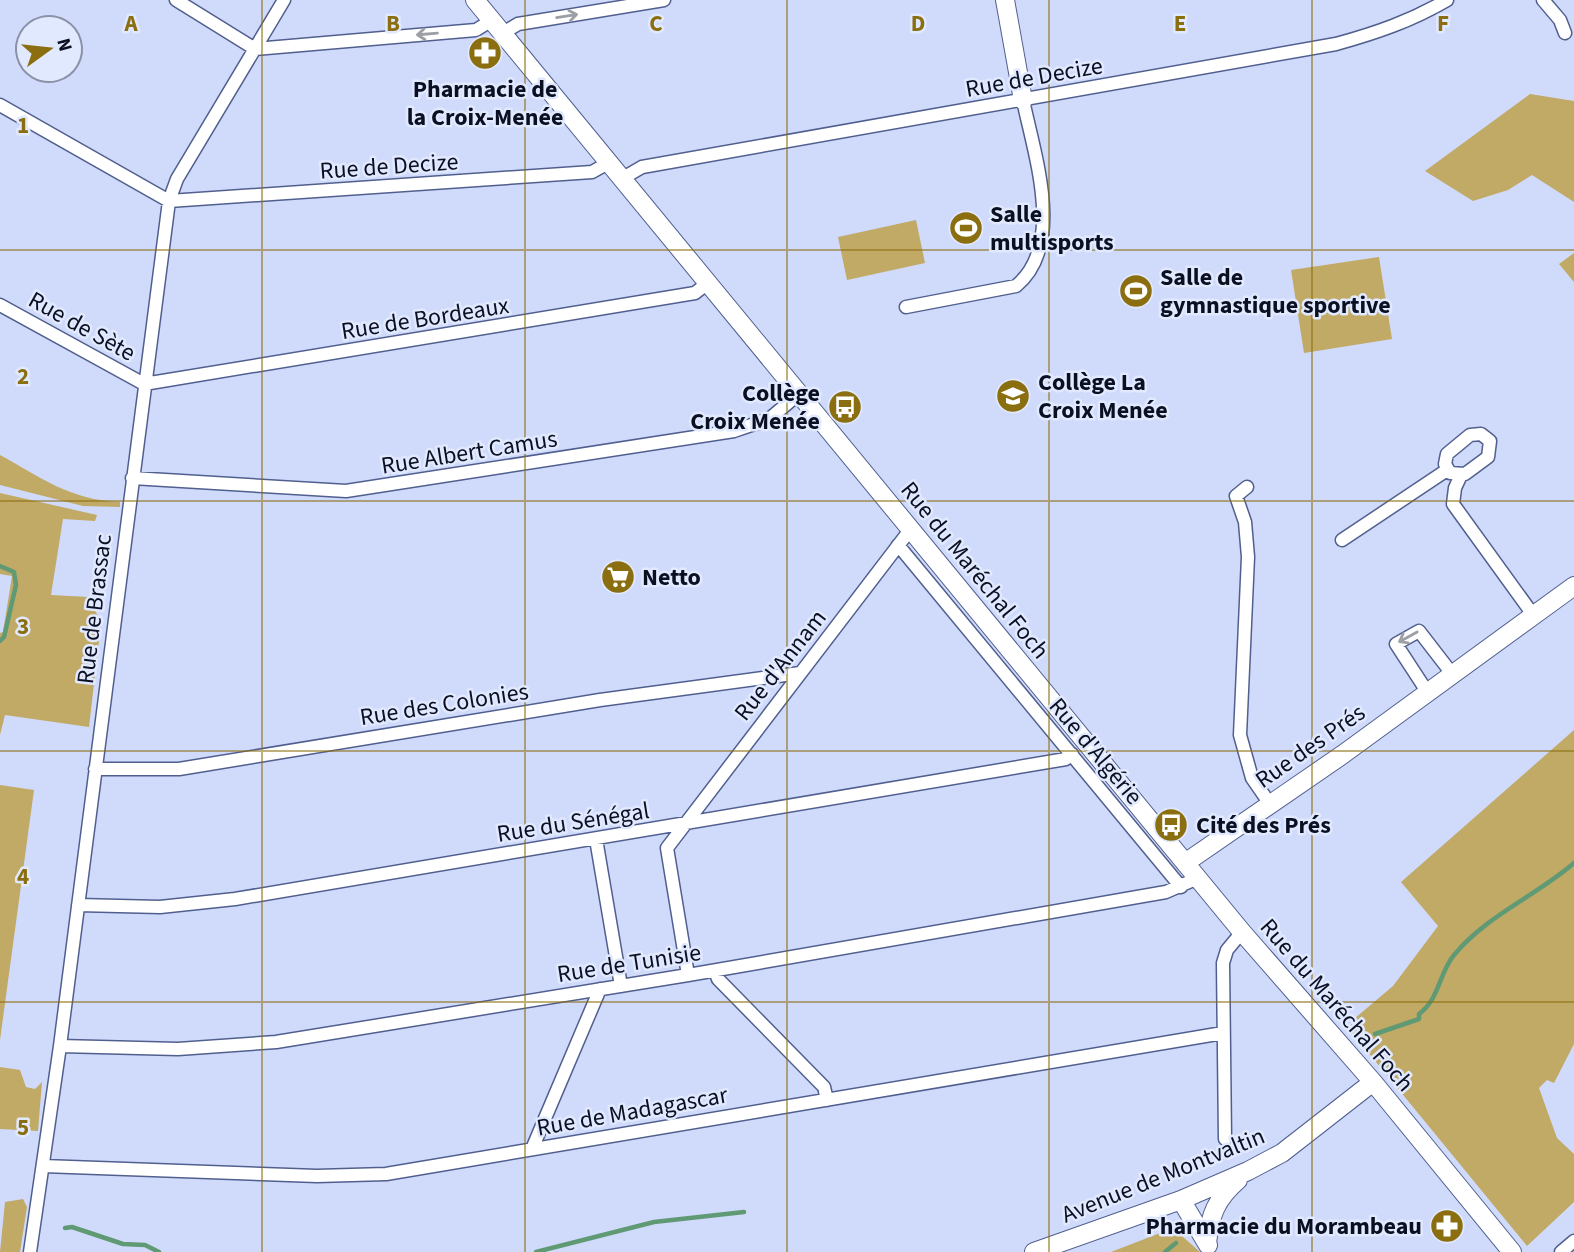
<svg xmlns="http://www.w3.org/2000/svg" width="1574" height="1252" viewBox="0 0 1574 1252" font-family="'Source Sans 3',sans-serif">
<style>
.green{fill:#c1a966}
.lines{fill:none;stroke-linecap:round;stroke-linejoin:round}
.stream{stroke:#609a75;stroke-width:4.5}
.street-casing{stroke:#505f8e;stroke-width:15}
.secondary-casing{stroke:#505f8e;stroke-width:20}
.street{stroke:#fff;stroke-width:12}
.secondary{stroke:#fff;stroke-width:18}
.oneway{stroke:#9d9fa7}
.grid{fill:none;stroke:#8a6e0f;stroke-width:2;stroke-opacity:0.55}
.labels{text-anchor:middle;stroke-width:5;stroke-linejoin:round;paint-order:stroke}
.street-label{font-size:24px;fill:#0b0f22;stroke:#e1e9ff}
.poi-label{font-size:24px;font-weight:bold;fill:#0b0f22;stroke:#e1e9ff;text-anchor:start}
.grid-label{font-size:23px;text-anchor:middle;font-weight:bold;fill:#8a6e0f;stroke:#e1e9ff;stroke-width:5;stroke-linejoin:round;paint-order:stroke}
</style>
<rect width="100%" height="100%" fill="#d0dbfc"/>
<path class="green" d="M 1530,94 L 1574,101 L 1574,202 L 1532,175 L 1508,190 L 1473,201 L 1425,171 Z
M 916,220 L 925,263 L 847,280 L 838,237 Z
M 1574,253 L 1574,282 L 1559,264 Z
M 1379,257 L 1392,339 L 1304,353 L 1291,270 Z
M 0,455 C 42,478 70,500 120,502 L 120,507 L 83,506 L 0,485 Z
M 0,493 L 97,515 L 95,521 L 63,519 L 51,595 L 89,597 L 101,623 L 89,727 L 5,715 L 0,735 L 0,633 L 3,632 L 12,576 L 0,574 Z
M 1574,730 L 1574,1044 L 1554,1083 L 1547,1080 L 1539,1088 L 1557,1138 L 1574,1154 L 1574,1202 L 1527,1246 L 1349,1029 L 1354,1019 L 1393,986 L 1438,926 L 1401,882 Z
M 0,785 L 34,790 L 0,1040 Z
M 0,1067 L 20,1070 L 26,1087 L 35,1089 L 42,1082 L 38,1131 L 0,1129 Z
M 23,1199 L 27,1207 L 20,1252 L 0,1252 L 5,1202 Z
M 1173,1228 L 1200,1252 L 1111,1252 Z"/>
<g class="lines">
<path class="stream" d="M 0,566 L 14,572 L 16,585 L 4,637 L 0,641
M 1375,1034 L 1419,1019 L 1419,1014 C 1439,1000 1439,973 1454,955 C 1487,915 1536,896 1574,863
M 65,1228 L 72,1227 L 123,1244 L 145,1245 L 159,1252
M 536,1252 L 654,1222 L 744,1212
M 1165,1252 L 1176,1243"/>
<g class="street-casing">
<path id="street" d="M 176,0 L 255,49
M 1543,0 L 1560,20 L 1565,33
M 503,33 L 518,24 L 664,0
M 255,49 L 476,30 L 492,20
M 0,105 L 169,201 L 592,172 L 610,162
M 623,178 L 642,167 L 1336,44 C 1376,33 1411,21 1447,0
M 0,305 L 144,384 L 695,293 L 709,282
M 906,307 L 1016,286 C 1066,245 1034,154 1023,100
M 1481,434 L 1490,441 L 1488,457 L 1465,474 L 1450,473 L 1445,464 L 1447,454 L 1470,435 Z
M 1461,475 L 1455,488 L 1453,504 L 1534,616
M 132,478 L 346,491 L 734,431 L 769,419 L 800,393
M 1247,487 L 1236,496 L 1245,522 L 1248,557 L 1240,735 L 1252,778 L 1270,804
M 1342,540 L 1447,470
M 898,545 L 1181,887
M 1428,693 L 1396,644 L 1419,631 L 1453,675
M 95,769 L 179,769 L 600,700 L 800,673
M 596,839 L 621,986
M 78,905 L 160,907 L 235,899 L 1066,759 L 1072,754
M 715,971 L 718,979 L 824,1087 L 827,1100
M 688,975 L 667,848 L 910,530
M 60,1046 L 178,1049 L 276,1042 L 688,975 L 1166,892 L 1198,878
M 1225,1139 L 1223,963 L 1227,950 L 1242,932
M 532,1149 L 600,989
M 43,1166 L 317,1176 L 386,1174 L 1223,1033
M 30,1252 L 60,1046 L 169,201 L 177,179 L 284,0
M 1561,1252 L 1574,1241"/>
</g>
<g class="secondary-casing">
<path id="secondary" d="M 475,0 L 1242,932 L 1373,1082 L 1512,1252
M 1005,0 L 1023,100
M 1185,863 L 1342,755 L 1574,586
M 1181,1200 L 1208,1245
M 1207,1243 C 1210,1215 1216,1199 1238,1180
M 1034,1252 L 1181,1200 L 1248,1171 L 1282,1153 L 1373,1082"/>
</g>
<use href="#street" class="street"/>
<use href="#secondary" class="secondary"/>
</g>
<defs><path id="oneway-shaft" d="M-6 0H5M1.5-3L5.5 0L1.5 3" fill="none" stroke-width="1.6" stroke-linecap="round" stroke-linejoin="round" transform="scale(1.75)"/></defs>
<g class="oneway">
<use href="#oneway-shaft" transform="translate(567 16) rotate(-9)"/>
<use href="#oneway-shaft" transform="translate(427 34) rotate(175)"/>
<use href="#oneway-shaft" transform="translate(1408 637) rotate(151)"/>
</g>
<path class="grid" d="M 262,0 L 262,1252M 525,0 L 525,1252M 787,0 L 787,1252M 1049,0 L 1049,1252M 1312,0 L 1312,1252M 0,250 L 1574,250M 0,501 L 1574,501M 0,751 L 1574,751M 0,1002 L 1574,1002"/>
<defs>
<g id="pharmacy-disc" transform="scale(1.75)"><circle r="9.5" fill="#8a6e0f" stroke="#e1e9ff"/><path d="M-2-6h4v4h4v4h-4v4h-4v-4h-4v-4h4Z" fill="#fff"/></g>
<g id="stadium-disc" transform="scale(1.75)"><circle r="9.5" fill="#8a6e0f" stroke="#e1e9ff"/><path d="M0-5a6.5 5 0 1 0 0 10a6.5 5 0 1 0 0-10ZM-3.5-1.8h7v3.6h-7Z" fill="#fff"/></g>
<g id="school-disc" transform="scale(1.75)"><circle r="9.5" fill="#8a6e0f" stroke="#e1e9ff"/><path d="M0-5L7-2L0 1L-7-2ZM-4 1L0 2.5L4 1V4Q0 6-4 4Z" fill="#fff"/></g>
<g id="bus-disc" transform="scale(1.75)"><circle r="9.5" fill="#8a6e0f" stroke="#e1e9ff"/><path d="M-5-6H5V4H4V6H2V4H-2V6H-4V4H-5ZM-3.5-4V0h7V-4ZM-3.5 1.2v1.5H-2V1.2ZM2 1.2v1.5H3.5V1.2Z" fill="#fff"/></g>
<g id="supermarket-disc" transform="scale(1.75)"><circle r="9.5" fill="#8a6e0f" stroke="#e1e9ff"/><path d="M-6-5.5h2.5l.6 2H6L4.5 2H-2.5L-4.4-4H-6ZM-1.5 3.2a1.3 1.3 0 1 0 .1 0ZM3 3.2a1.3 1.3 0 1 0 .1 0Z" fill="#fff"/></g>
</defs>
<g fill-rule="evenodd">
<use href="#pharmacy-disc" x="485" y="53"/>
<use href="#stadium-disc" x="966" y="228"/>
<use href="#stadium-disc" x="1136" y="291"/>
<use href="#school-disc" x="1013" y="396"/>
<use href="#bus-disc" x="845" y="407"/>
<use href="#supermarket-disc" x="618" y="577"/>
<use href="#bus-disc" x="1171" y="825"/>
<use href="#pharmacy-disc" x="1447" y="1226"/>
</g>
<g class="labels">
<g class="street-label">
<text transform="translate(1034 77) rotate(-10)" y="8">Rue de Decize</text>
<text transform="translate(389 166) rotate(-4)" y="8">Rue de Decize</text>
<text transform="translate(425 318) rotate(-9)" y="8">Rue de Bordeaux</text>
<text transform="translate(82 326) rotate(29)" y="8">Rue de Sète</text>
<text transform="translate(469 452) rotate(-9)" y="8">Rue Albert Camus</text>
<text transform="translate(975 570) rotate(51)" y="8">Rue du Maréchal Foch</text>
<text transform="translate(94 609) rotate(-83)" y="8">Rue de Brassac</text>
<text transform="translate(780 665) rotate(-52)" y="8">Rue d'Annam</text>
<text transform="translate(444 704) rotate(-9)" y="8">Rue des Colonies</text>
<text transform="translate(1310 746) rotate(-35)" y="8">Rue des Prés</text>
<text transform="translate(1096 751) rotate(50)" y="8">Rue d'Algérie</text>
<text transform="translate(573 822) rotate(-9)" y="8">Rue du Sénégal</text>
<text transform="translate(629 963) rotate(-9)" y="8">Rue de Tunisie</text>
<text transform="translate(1337 1005) rotate(49)" y="8">Rue du Maréchal Foch</text>
<text transform="translate(632 1111) rotate(-10)" y="8">Rue de Madagascar</text>
<text transform="translate(1163 1175) rotate(-22)" y="8">Avenue de Montvaltin</text>
</g>
<g class="poi-label">
<text x="485" y="97" text-anchor="middle">Pharmacie de<tspan x="485" dy="28">la Croix-Menée</tspan></text>
<text x="990" y="222">Salle<tspan x="990" dy="28">multisports</tspan></text>
<text x="1160" y="285">Salle de<tspan x="1160" dy="28">gymnastique sportive</tspan></text>
<text x="1038" y="390">Collège La<tspan x="1038" dy="28">Croix Menée</tspan></text>
<text x="820" y="401" text-anchor="end">Collège<tspan x="820" dy="28">Croix Menée</tspan></text>
<text x="642" y="585">Netto</text>
<text x="1196" y="833">Cité des Prés</text>
<text x="1422" y="1234" text-anchor="end">Pharmacie du Morambeau</text>
</g>
</g>
<g class="grid-label">
<text x="131" y="31">A</text>
<text x="393" y="31">B</text>
<text x="656" y="31">C</text>
<text x="918" y="31">D</text>
<text x="1180" y="31">E</text>
<text x="1443" y="31">F</text>
<text x="23" y="133">1</text>
<text x="23" y="384">2</text>
<text x="23" y="634">3</text>
<text x="23" y="884">4</text>
<text x="23" y="1135">5</text>
</g>
<g transform="translate(49 49) rotate(75)"><circle r="33" fill="#e1e9ff" stroke="#8b92a7" stroke-width="2"/>
<path d="M0-5L12 26L0 18L-12 26Z" fill="#8a6e0f"/>
<text y="-10" font-size="19" font-weight="bold" text-anchor="middle" fill="#0b0f22">N</text>
</g>
</svg>
